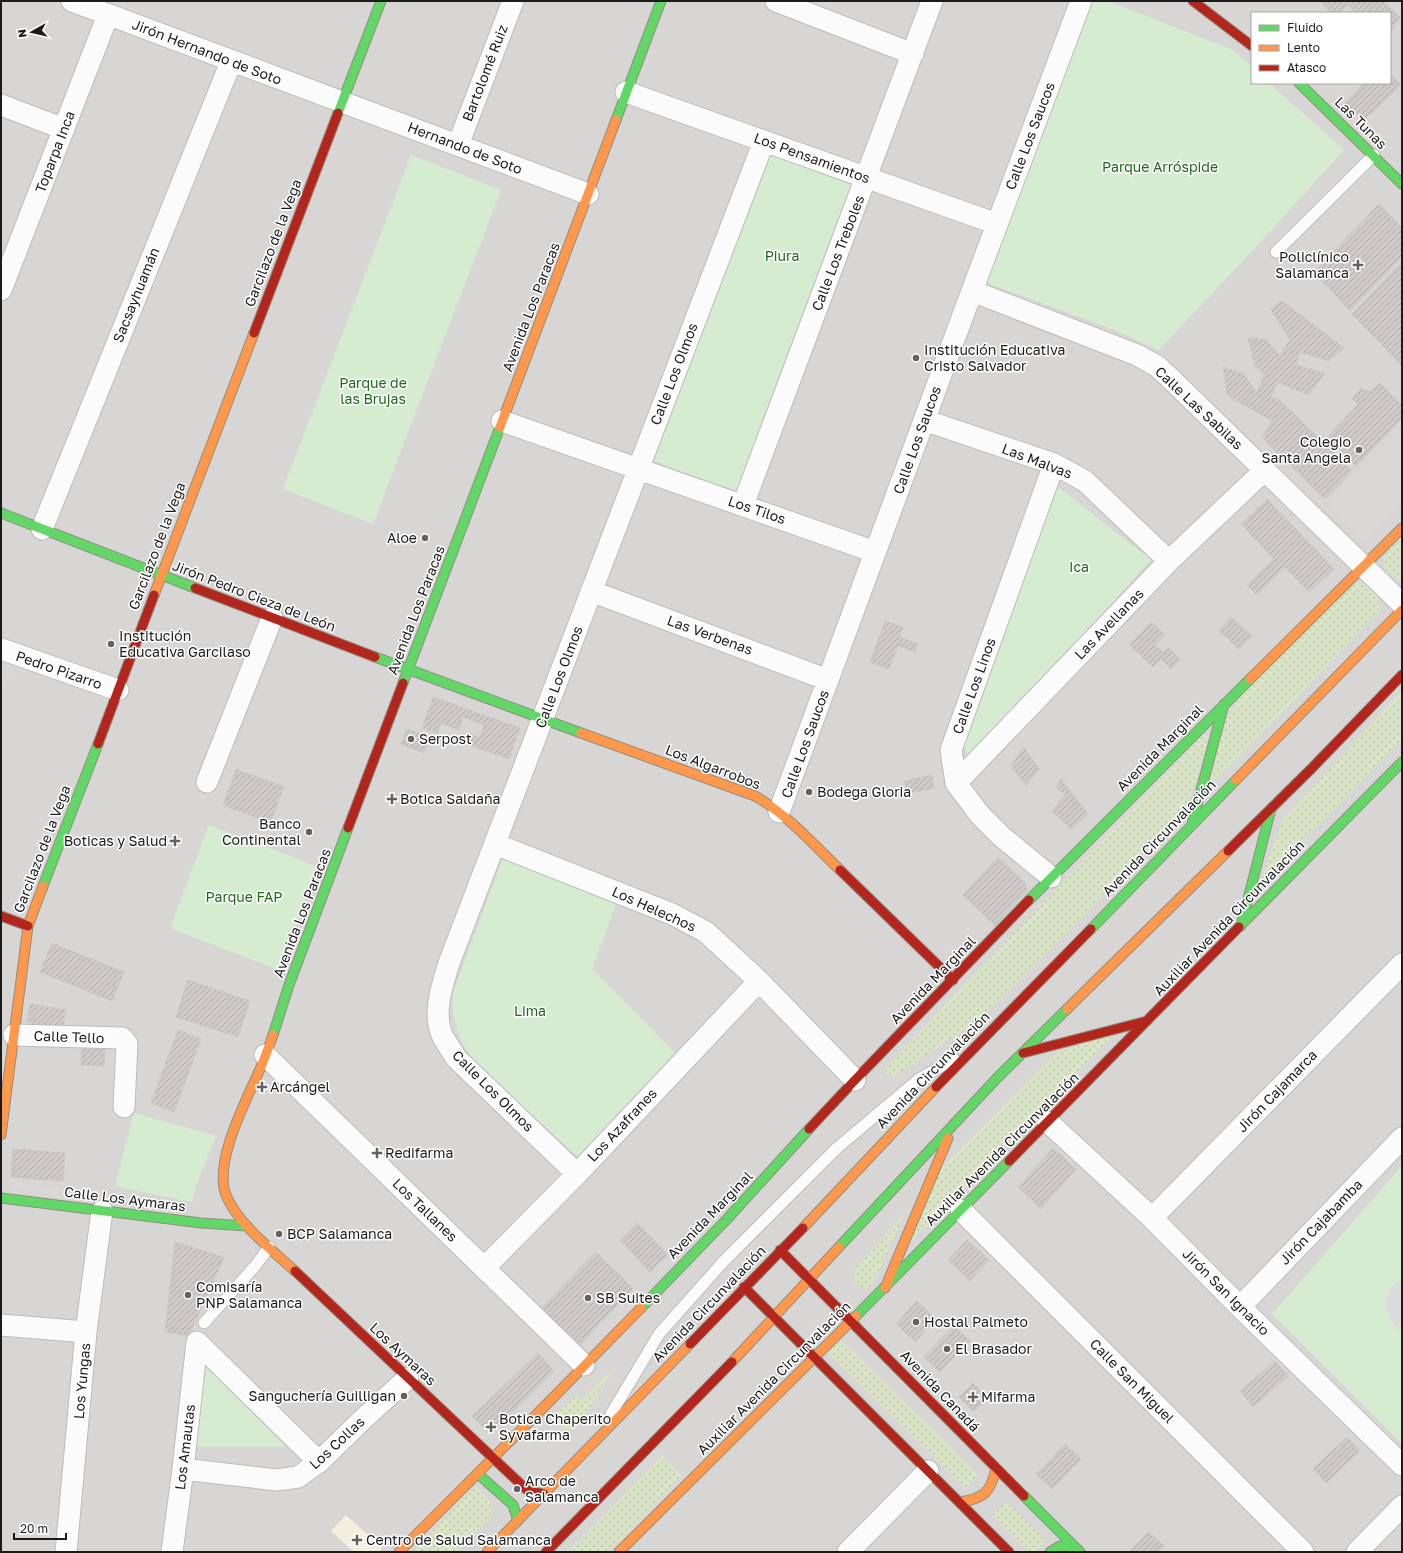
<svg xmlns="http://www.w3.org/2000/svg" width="1403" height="1553" viewBox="0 0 1403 1553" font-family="'Golos Text',sans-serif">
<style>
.residential{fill:#d8d6d5;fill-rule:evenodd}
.education{fill:#f2efdf}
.grass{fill:url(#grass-dots)}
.park{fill:#d5ecd1}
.parking{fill:#d9d8d7}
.plaza{fill:#dbdadd}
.building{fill:url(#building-hatch);stroke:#ccc8c5}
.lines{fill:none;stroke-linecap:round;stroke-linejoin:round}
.lane-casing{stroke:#bcbbba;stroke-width:13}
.street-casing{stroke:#bcbbba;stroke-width:23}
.fast-casing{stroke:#908f7e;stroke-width:11}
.slow-casing{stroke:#908f7e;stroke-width:11}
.jam-casing{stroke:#908f7e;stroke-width:11}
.lane{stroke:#fcfbfb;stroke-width:11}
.street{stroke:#fcfbfb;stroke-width:21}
.fast{stroke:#63d668;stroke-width:9}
.slow{stroke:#ff974d;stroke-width:9}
.jam{stroke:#b3261e;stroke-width:9}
.poi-dot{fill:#636261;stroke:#fff;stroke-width:1.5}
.labels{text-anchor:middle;stroke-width:3;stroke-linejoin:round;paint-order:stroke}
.street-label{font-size:14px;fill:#1b1b1b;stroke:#fff}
.park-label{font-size:14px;fill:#1c6a18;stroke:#fff}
.poi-label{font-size:14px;fill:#1b1b1b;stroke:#fff;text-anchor:start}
</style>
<defs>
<pattern id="grass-dots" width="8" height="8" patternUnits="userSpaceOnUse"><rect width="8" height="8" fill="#d9e3c5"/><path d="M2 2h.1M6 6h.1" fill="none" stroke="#bac2a9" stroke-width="1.8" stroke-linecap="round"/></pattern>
<pattern id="building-hatch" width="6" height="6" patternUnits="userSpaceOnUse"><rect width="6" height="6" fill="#cecac9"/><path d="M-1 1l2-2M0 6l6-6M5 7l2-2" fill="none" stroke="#b0adac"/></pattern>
</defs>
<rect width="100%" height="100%" fill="#e9e6e3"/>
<path class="residential" d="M 1,1 L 1402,1 L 1402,1552 L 1,1552 ZM 1252,13 L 1390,13 L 1390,83 L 1252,83 Z"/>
<path class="education" d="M 346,1515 L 382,1548 L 379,1552 L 354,1552 L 331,1531 Z"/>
<path class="grass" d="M 1402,536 L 1402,579 L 1395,579 L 1384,568 L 1384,555 Z
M 1352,583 C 1373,582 1378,591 1381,610 L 1228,768 L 1210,784 L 1223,726 L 1240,696 Z
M 1402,691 L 1402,740 L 1258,887 L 1282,820 Z
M 1204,734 L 1209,737 L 1189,803 L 1182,817 L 1004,996 L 975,1023 L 891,1078 L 883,1070 Z
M 1120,1030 L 905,1248 L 931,1179 L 1055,1054 Z
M 905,1213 L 871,1288 C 861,1288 857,1286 852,1277 L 858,1264 Z
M 833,1332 L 979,1475 L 966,1489 L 821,1346 Z
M 615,1366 L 587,1412 L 566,1433 L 551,1418 L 576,1396 L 581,1400 Z
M 663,1455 L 682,1476 L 608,1552 L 568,1552 Z
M 476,1486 L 492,1504 L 492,1516 L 456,1552 L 412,1552 Z
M 1006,1501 L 1047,1541 L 1036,1552 L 1029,1552 L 992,1515 Z"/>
<path class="park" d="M 1093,1 L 1108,1 L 1233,50 L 1252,67 L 1252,83 L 1269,83 L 1344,150 L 1255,248 L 1159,350 L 1112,329 L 982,281 Z
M 770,154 L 857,188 L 741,495 L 654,461 Z
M 411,155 L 501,190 L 373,524 L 283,489 Z
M 1057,486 L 1151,560 L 969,761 L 963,739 Z
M 209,825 L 318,867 L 279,970 L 170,928 Z
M 503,858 L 616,904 L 592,969 L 675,1053 L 578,1157 L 472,1059 C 457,1036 452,1020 453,993 Z
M 134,1113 L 216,1136 L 197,1183 L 192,1202 L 115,1186 Z
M 1402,1166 L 1402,1444 L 1272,1314 Z
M 200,1357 L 286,1447 L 193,1447 Z"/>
<path class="parking" d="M 1402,429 L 1402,504 L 1364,542 L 1329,506 Z
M 1,637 L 20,644 L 1,695 Z
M 12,1181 L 181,1204 L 185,1211 L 11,1189 Z"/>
<path class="plaza" d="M 1402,1278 L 1402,1331 L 1397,1328 L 1391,1321 L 1388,1313 L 1386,1304 L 1388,1295 L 1391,1287 Z"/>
<path class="building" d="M 1320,1 L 1383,1 L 1400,17 L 1390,34 L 1390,13 L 1356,13 L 1347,5 L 1340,13 L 1331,13 Z
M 1390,74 L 1401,85 L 1363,121 L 1345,103 L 1364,83 L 1390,83 Z
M 1379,204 L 1402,228 L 1402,257 L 1350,311 L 1314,272 Z
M 1402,262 L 1402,366 L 1352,314 Z
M 1282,301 L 1344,348 L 1329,361 L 1300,352 L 1296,365 L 1325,373 L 1308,395 L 1277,382 L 1271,397 L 1281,401 L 1352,471 L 1325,499 L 1262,438 L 1272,421 L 1227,395 L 1223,367 L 1244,374 L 1257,393 L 1264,375 L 1255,366 L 1248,338 L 1265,339 L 1280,355 L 1290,339 L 1270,309 Z
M 1380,383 L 1402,405 L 1402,418 L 1356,466 L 1327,437 L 1358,405 L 1352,398 L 1361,388 L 1371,392 Z
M 1267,499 L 1334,569 L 1309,592 L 1285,567 L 1257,595 L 1247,585 L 1274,559 L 1241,524 Z
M 1231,617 L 1252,636 L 1239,649 L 1219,631 Z
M 885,621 L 903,627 L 900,637 L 918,644 L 915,652 L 898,646 L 889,669 L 870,662 Z
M 1151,622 L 1165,635 L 1155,645 L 1163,652 L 1168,647 L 1180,659 L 1171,669 L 1161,659 L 1153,667 L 1129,645 Z
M 433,697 L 520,728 L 509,759 L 466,744 L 470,733 L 480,737 L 484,725 L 463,717 L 459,730 L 441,723 L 438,734 L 422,728 Z
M 407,729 L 430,738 L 424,753 L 401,744 Z
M 1024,747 L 1039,769 L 1026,786 L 1011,766 Z
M 236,769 L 284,787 L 270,823 L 223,805 Z
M 932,775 L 934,788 L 907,794 L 904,781 Z
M 1061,779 L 1088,814 L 1071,829 L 1052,811 L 1065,794 L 1056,788 Z
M 998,857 L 1026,884 L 1027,891 L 995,926 L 963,895 Z
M 52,943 L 124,972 L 112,1001 L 40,972 Z
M 188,980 L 250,1001 L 238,1037 L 176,1017 Z
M 30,1004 L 66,1010 L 63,1028 L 27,1022 Z
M 178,1030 L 201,1039 L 174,1112 L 151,1103 Z
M 82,1047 L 105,1048 L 104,1066 L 81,1065 Z
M 1053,1148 L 1076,1169 L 1041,1209 L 1018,1187 Z
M 13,1149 L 65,1153 L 63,1181 L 11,1177 Z
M 637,1223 L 668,1255 L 650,1272 L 620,1240 Z
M 967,1240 L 989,1260 L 970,1281 L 948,1260 Z
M 175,1242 L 224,1257 L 189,1336 L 165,1332 Z
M 596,1252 L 633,1288 L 580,1345 L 542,1308 Z
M 917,1301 L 936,1319 L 915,1342 L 896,1324 Z
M 954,1326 L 970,1341 L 939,1372 L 924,1357 Z
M 538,1353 L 554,1371 L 525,1400 L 508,1382 Z
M 1275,1361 L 1288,1376 L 1253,1407 L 1240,1391 Z
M 508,1382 L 525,1400 L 503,1421 L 486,1403 Z
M 973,1383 L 988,1398 L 974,1412 L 959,1397 Z
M 486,1403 L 503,1421 L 493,1431 L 486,1430 L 472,1416 Z
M 1347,1437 L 1360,1451 L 1326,1483 L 1313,1469 Z
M 1065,1444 L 1081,1459 L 1052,1489 L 1036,1474 Z
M 1149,1532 L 1164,1546 L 1158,1552 L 1129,1552 Z"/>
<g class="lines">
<g class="lane-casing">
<path id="lane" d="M 1276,252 L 1374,155
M 204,1323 L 256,1265 L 269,1247
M 611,1414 L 659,1334 L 723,1262 L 837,1148 L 919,1079 L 954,1059"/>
</g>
<g class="street-casing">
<path id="street" d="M 72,1 C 244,66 416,129 588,194
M 776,1 L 913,54
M 626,92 L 997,224
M 1,105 L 64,129
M 458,145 L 513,1
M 1,290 L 108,15
M 972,291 L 1137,355 L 1157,366 L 1173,381 L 1402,604
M 924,420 L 1054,464 L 1085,481 L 1169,561
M 502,421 L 875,552
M 743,505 L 932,1
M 42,529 L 231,62
M 591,591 L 828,680
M 1,649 L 118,690
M 207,782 L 272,618
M 956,783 L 1169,561 L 1265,470
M 779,812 L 972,291 L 1081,1
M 495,844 L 672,914 L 706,932 L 759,981 L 855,1080
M 1051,877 L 1001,836 L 980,815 L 956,783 L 951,750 L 1054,464
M 14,1035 L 122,1038 L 127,1044 L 124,1107
M 265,1055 L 584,1365
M 1048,1122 L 1152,1218 L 1240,1307 L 1402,1465
M 577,1174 L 456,1058 C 452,1051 447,1044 443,1037 C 432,1014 442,986 449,963 L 764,141
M 961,1210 L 1303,1552
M 1152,1218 L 1402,964
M 484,1268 L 577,1174 L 759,981
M 1240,1307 L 1402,1138
M 1,1325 L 86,1332
M 197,1342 L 319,1462
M 183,1469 L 277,1480 L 298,1477 L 319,1462 L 361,1421 L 408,1378
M 66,1552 L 86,1332 L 102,1211
M 172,1552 L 183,1469 L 197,1342
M 848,1552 L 928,1471
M 1357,1552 L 1402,1506"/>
</g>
<g class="fast-casing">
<path id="fast" d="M 1299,83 L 1402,184
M 338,113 L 381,1
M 616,120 L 661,1
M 1,513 L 195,588
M 375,657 L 581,733
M 403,683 L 500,427
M 1192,824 L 1224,704
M 43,886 L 98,744
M 1029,900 L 1250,679
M 1241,926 L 1271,809
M 1239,927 L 1402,762
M 1091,929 L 1236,780
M 273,1035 L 289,985 L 348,828
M 1,1198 L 201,1223 L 247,1226
M 839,1247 L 998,1077 L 1067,1009
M 641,1308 L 728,1218 L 809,1129
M 856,1316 L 1009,1161
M 478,1474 L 513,1505 L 518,1521
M 1024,1496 L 1080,1552
M 1050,1552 L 1060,1546 L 1075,1547"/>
</g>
<g class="slow-casing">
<path id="slow" d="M 500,427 L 616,120
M 154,595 L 254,333
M 1250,679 L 1402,528
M 581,733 L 755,796 C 788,815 813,844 840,870
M 1236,780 L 1402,610
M 1067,1009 L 1228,851
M 273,1035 C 269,1046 265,1058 260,1069 C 247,1099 213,1162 226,1195 C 237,1223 273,1251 295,1271
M 1,1135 L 28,926 L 43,886
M 803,1228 L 936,1087
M 885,1288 L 948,1138
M 732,1362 L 839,1247
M 959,1502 C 984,1499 991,1492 996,1468
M 399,1552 L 540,1411 L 641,1308
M 487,1552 L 690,1344
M 619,1552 L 856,1316"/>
</g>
<g class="jam-casing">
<path id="jam" d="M 1193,1 L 1252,46
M 254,333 L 338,113
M 195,588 L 375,657
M 98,744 L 154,595
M 348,828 L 403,683
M 1228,851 L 1311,769 L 1402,675
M 840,870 L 953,980
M 1,916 L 28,926
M 1023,1053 L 1147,1021
M 936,1087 L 1091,929
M 809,1129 L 855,1080 L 1029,900
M 1009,1161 L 1239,927
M 780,1250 L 1024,1496
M 295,1271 L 528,1491 L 544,1494
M 744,1287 L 1009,1552
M 690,1344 L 803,1228
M 546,1552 L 732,1362"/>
</g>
<use href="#lane" class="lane"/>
<use href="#street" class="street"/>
<use href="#fast" class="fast"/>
<use href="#slow" class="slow"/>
<use href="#jam" class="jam"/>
</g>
<g class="poi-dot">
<path d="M1356 259h4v4h4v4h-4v4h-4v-4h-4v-4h4z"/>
<circle cx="916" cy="358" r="4"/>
<circle cx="1359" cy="450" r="4"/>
<circle cx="425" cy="538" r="4"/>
<circle cx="111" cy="644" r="4"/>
<circle cx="411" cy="739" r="4"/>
<circle cx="809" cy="792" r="4"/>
<path d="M390 793h4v4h4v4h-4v4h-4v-4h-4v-4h4z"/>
<circle cx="309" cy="832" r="4"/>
<path d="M173 835h4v4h4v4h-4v4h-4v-4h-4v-4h4z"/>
<path d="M260 1081h4v4h4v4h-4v4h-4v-4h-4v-4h4z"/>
<path d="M375 1147h4v4h4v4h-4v4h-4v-4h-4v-4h4z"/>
<circle cx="279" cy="1234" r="4"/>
<circle cx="188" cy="1295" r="4"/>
<circle cx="588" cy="1298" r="4"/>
<circle cx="916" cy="1322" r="4"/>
<circle cx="947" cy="1349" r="4"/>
<circle cx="404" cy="1396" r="4"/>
<path d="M971 1391h4v4h4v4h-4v4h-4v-4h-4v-4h4z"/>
<path d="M489 1421h4v4h4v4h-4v4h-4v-4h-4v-4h4z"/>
<circle cx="517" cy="1489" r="4"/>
<path d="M355 1534h4v4h4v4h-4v4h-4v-4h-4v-4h4z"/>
</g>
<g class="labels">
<g class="street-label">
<text transform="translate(207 52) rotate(21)" y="5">Jirón Hernando de Soto</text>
<text transform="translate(485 73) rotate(-69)" y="5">Bartolomé Ruiz</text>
<text transform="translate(1361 123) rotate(45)" y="5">Las Tunas</text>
<text transform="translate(1030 136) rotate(-69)" y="5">Calle Los Saucos</text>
<text transform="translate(465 148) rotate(21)" y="5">Hernando de Soto</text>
<text transform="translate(55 152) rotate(-69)" y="5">Toparpa Inca</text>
<text transform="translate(812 158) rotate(20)" y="5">Los Pensamientos</text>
<text transform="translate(273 243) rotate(-69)" y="5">Garcilazo de la Vega</text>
<text transform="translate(838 253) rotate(-69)" y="5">Calle Los Treboles</text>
<text transform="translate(136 295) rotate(-68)" y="5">Sacsayhuamán</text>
<text transform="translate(531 307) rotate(-69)" y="5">Avenida Los Paracas</text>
<text transform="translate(674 374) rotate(-69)" y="5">Calle Los Olmos</text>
<text transform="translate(1199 408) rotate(43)" y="5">Calle Las Sabilas</text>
<text transform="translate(917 440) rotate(-70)" y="5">Calle Los Saucos</text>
<text transform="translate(1037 461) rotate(21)" y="5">Las Malvas</text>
<text transform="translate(757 510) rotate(19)" y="5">Los Tilos</text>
<text transform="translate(157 546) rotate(-69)" y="5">Garcilazo de la Vega</text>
<text transform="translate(254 596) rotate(21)" y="5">Jirón Pedro Cieza de León</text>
<text transform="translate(416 610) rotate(-69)" y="5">Avenida Los Paracas</text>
<text transform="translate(1109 624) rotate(-46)" y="5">Las Avellanas</text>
<text transform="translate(710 635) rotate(20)" y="5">Las Verbenas</text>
<text transform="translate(59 670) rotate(19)" y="5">Pedro Pizarro</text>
<text transform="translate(559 677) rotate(-69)" y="5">Calle Los Olmos</text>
<text transform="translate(974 686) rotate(-70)" y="5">Calle Los Linos</text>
<text transform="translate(805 744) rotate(-70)" y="5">Calle Los Saucos</text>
<text transform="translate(1160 748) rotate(-45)" y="5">Avenida Marginal</text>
<text transform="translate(713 767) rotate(21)" y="5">Los Algarrobos</text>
<text transform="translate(1159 838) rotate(-46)" y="5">Avenida Circunvalación</text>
<text transform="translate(42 849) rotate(-69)" y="5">Garcilazo de la Vega</text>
<text transform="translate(654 909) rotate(24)" y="5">Los Helechos</text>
<text transform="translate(302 913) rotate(-69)" y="5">Avenida Los Paracas</text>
<text transform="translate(1229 918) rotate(-46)" y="5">Auxiliar Avenida Circunvalación</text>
<text transform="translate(933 980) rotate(-46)" y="5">Avenida Marginal</text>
<text transform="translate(69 1037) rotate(2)" y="5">Calle Tello</text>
<text transform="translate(933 1070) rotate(-46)" y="5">Avenida Circunvalación</text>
<text transform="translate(493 1091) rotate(45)" y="5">Calle Los Olmos</text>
<text transform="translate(1277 1091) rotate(-46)" y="5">Jirón Cajamarca</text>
<text transform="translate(622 1125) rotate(-47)" y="5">Los Azafranes</text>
<text transform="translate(1002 1149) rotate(-45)" y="5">Auxiliar Avenida Circunvalación</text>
<text transform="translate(125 1199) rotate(7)" y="5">Calle Los Aymaras</text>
<text transform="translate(425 1210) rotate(44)" y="5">Los Tallanes</text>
<text transform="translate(710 1215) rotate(-46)" y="5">Avenida Marginal</text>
<text transform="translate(1321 1222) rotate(-46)" y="5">Jirón Cajabamba</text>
<text transform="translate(1226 1292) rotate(45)" y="5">Jirón San Ignacio</text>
<text transform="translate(709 1304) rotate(-46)" y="5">Avenida Circunvalación</text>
<text transform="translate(403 1354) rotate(43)" y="5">Los Aymaras</text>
<text transform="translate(774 1378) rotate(-45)" y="5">Auxiliar Avenida Circunvalación</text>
<text transform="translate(82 1381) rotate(-85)" y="5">Los Yungas</text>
<text transform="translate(1132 1381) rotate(45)" y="5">Calle San Miguel</text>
<text transform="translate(940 1391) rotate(46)" y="5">Avenida Canadá</text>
<text transform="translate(337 1443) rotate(-43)" y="5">Los Collas</text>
<text transform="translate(185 1447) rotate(-83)" y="5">Los Amautas</text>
</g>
<g class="park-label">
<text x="1160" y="172">Parque Arróspide</text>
<text x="782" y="261">Piura</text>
<text x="373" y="388">Parque de<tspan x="373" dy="16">las Brujas</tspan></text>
<text x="1079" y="572">Ica</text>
<text x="244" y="902">Parque FAP</text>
<text x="530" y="1016">Lima</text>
</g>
<g class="poi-label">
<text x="1349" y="262" text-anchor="end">Policlínico<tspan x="1349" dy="16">Salamanca</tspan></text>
<text x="924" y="355">Institución Educativa<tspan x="924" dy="16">Cristo Salvador</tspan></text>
<text x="1351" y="447" text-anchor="end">Colegio<tspan x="1351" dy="16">Santa Angela</tspan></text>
<text x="417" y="543" text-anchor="end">Aloe</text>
<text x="119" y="641">Institución<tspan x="119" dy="16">Educativa Garcilaso</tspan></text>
<text x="419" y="744">Serpost</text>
<text x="817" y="797">Bodega Gloria</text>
<text x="400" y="804">Botica Saldaña</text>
<text x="301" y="829" text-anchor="end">Banco<tspan x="301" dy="16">Continental</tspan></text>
<text x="167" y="846" text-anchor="end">Boticas y Salud</text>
<text x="270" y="1092">Arcángel</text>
<text x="385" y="1158">Redifarma</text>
<text x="287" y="1239">BCP Salamanca</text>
<text x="196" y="1292">Comisaría<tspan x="196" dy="16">PNP Salamanca</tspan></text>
<text x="596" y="1303">SB Suites</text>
<text x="924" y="1327">Hostal Palmeto</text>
<text x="955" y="1354">El Brasador</text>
<text x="396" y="1401" text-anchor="end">Sanguchería Guilligan</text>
<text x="981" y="1402">Mifarma</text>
<text x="499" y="1424">Botica Chaperito<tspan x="499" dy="16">Syvafarma</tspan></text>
<text x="525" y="1486">Arco de<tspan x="525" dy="16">Salamanca</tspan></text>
<text x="366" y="1545">Centro de Salud Salamanca</text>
</g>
</g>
<rect width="1403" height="1553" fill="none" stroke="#1b1b1b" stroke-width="4"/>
<rect x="1251" y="12" width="140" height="72" fill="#ffffff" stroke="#a4a4a4"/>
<rect x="1259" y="25" width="20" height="6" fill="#63d668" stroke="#a4a4a4"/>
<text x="1287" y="32" font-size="12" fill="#1b1b1b">Fluido</text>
<rect x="1259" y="45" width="20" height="6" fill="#ff974d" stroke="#a4a4a4"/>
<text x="1287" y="52" font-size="12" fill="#1b1b1b">Lento</text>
<rect x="1259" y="65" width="20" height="6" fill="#b3261e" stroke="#a4a4a4"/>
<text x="1287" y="72" font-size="12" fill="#1b1b1b">Atasco</text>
<g transform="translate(32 32) rotate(262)" stroke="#ffffff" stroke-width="3" paint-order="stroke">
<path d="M0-3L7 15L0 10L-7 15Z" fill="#1b1b1b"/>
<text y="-6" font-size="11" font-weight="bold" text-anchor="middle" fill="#1b1b1b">N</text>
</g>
<path d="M14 1533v6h52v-6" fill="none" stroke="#1b1b1b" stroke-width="2"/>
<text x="20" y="1533" font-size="12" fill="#1b1b1b" stroke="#ffffff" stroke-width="3" paint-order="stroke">20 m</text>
</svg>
